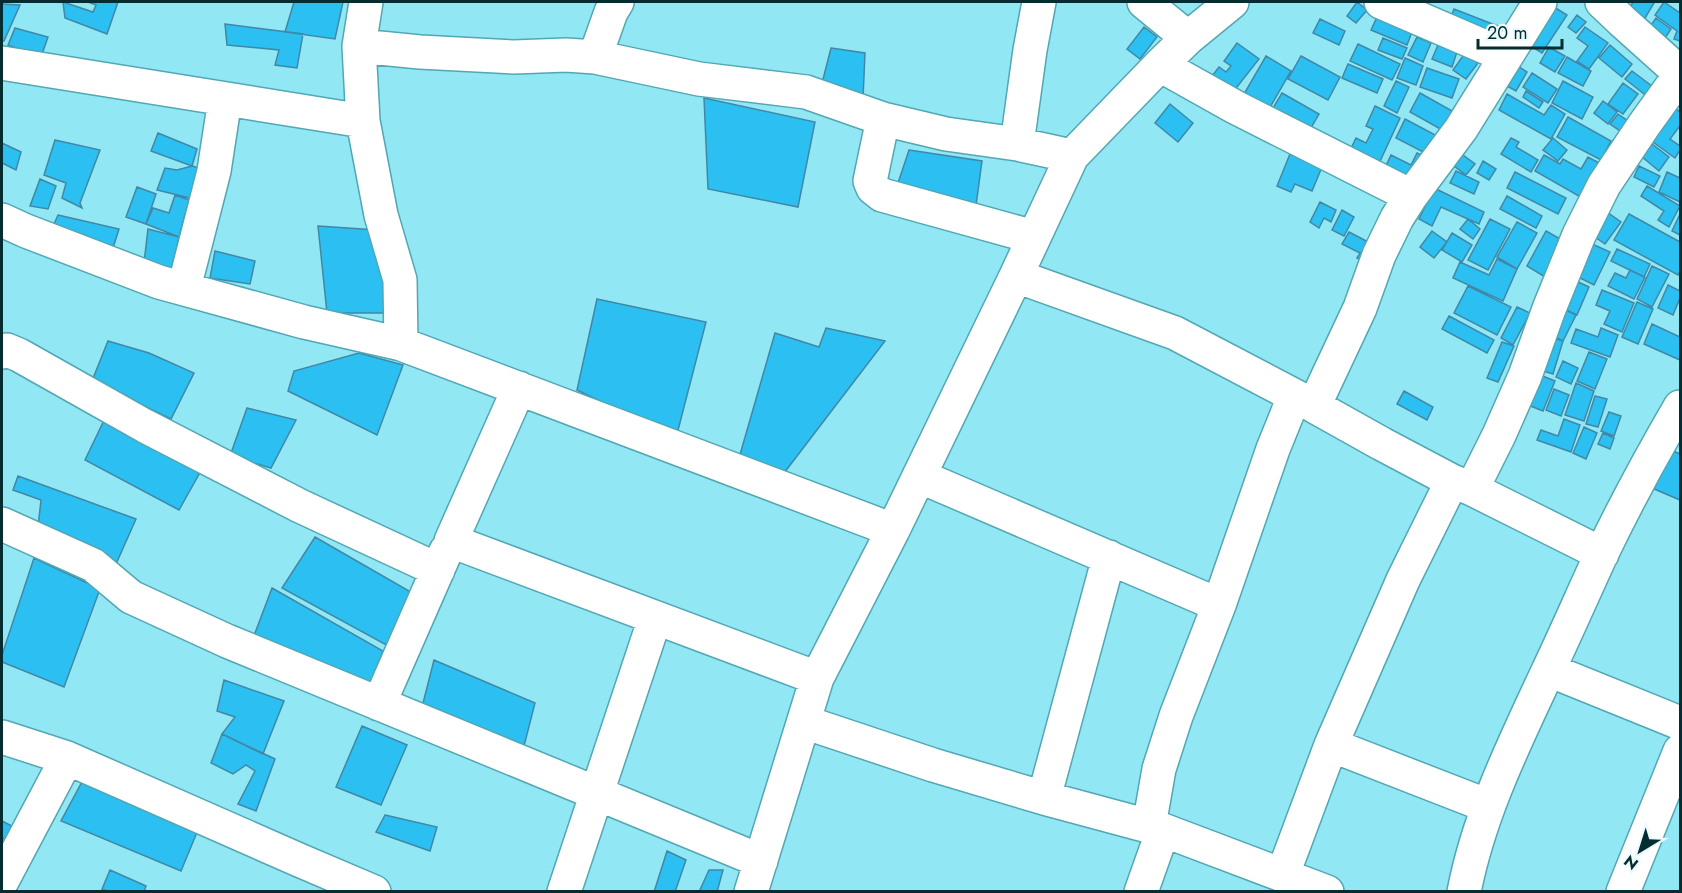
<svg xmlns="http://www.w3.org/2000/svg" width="1682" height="893" viewBox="0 0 1682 893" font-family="Jost,sans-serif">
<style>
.building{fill:#2cbff2;stroke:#4088a5;stroke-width:1.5}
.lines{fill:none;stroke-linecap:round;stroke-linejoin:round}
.minor-casing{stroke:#51a7b3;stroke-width:36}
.minor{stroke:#fff;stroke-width:33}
</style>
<rect width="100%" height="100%" fill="#92e7f4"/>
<path class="building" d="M 63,2 L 93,12 L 96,5 L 88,2 L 118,2 L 107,34 L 65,18 Z
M 294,2 L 343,2 L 335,39 L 285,32 Z
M 1357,2 L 1367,10 L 1356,23 L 1347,16 Z
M 1546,2 L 1567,15 L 1542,53 L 1529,45 Z
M 1633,2 L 1651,2 L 1654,3 L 1638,30 L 1622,21 Z
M 1664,2 L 1680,13 L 1680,41 L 1674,39 L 1677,31 L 1655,15 Z
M 2,4 L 20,5 L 4,41 L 2,41 Z
M 1454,9 L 1513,32 L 1507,49 L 1448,25 Z
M 1577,15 L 1586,22 L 1576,33 L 1568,27 Z
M 1377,17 L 1412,32 L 1407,45 L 1371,30 Z
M 1656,18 L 1671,29 L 1660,46 L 1644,35 Z
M 1320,19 L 1345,31 L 1339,45 L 1313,33 Z
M 225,24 L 303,34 L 297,68 L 275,65 L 279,50 L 227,45 Z
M 1144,27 L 1157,37 L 1140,59 L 1127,49 Z
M 1585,27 L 1608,43 L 1589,69 L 1577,61 L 1588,46 L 1577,38 Z
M 15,28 L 48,37 L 41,57 L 8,45 Z
M 1417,37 L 1431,43 L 1423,62 L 1408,55 Z
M 1383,38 L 1407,48 L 1402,59 L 1378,50 Z
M 1237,43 L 1259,59 L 1226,101 L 1205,85 L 1219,67 L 1226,72 L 1231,66 L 1224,61 Z
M 1358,44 L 1400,64 L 1392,80 L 1350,61 Z
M 1438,45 L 1457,52 L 1452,67 L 1432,59 Z
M 1610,45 L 1632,64 L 1622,77 L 1599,58 Z
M 1549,47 L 1565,56 L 1555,72 L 1540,63 Z
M 831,48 L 865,53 L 863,99 L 820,91 Z
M 1465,53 L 1478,63 L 1466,79 L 1453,70 Z
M 1266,56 L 1291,71 L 1269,109 L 1244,94 Z
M 1301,56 L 1340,77 L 1328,100 L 1288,79 Z
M 1567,57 L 1591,71 L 1583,86 L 1558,73 Z
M 1405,58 L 1423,66 L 1416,85 L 1397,78 Z
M 1510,61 L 1527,72 L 1516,91 L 1498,81 Z
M 1348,64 L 1383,79 L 1377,93 L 1342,78 Z
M 1427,68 L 1459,79 L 1452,98 L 1420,87 Z
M 1632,71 L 1665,96 L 1658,105 L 1625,79 Z
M 1532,73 L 1557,89 L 1548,103 L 1523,87 Z
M 1396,81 L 1409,87 L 1397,113 L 1384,106 Z
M 1563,81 L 1593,97 L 1582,119 L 1552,103 Z
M 1623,83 L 1638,94 L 1623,114 L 1608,104 Z
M 1526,91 L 1543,102 L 1539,108 L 1523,97 Z
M 1282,93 L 1319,114 L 1304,140 L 1267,118 Z
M 1420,93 L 1454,112 L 1444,131 L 1410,112 Z
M 1507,94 L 1544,115 L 1551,105 L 1565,114 L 1551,139 L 1499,110 Z
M 704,98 L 815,122 L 798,207 L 708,189 Z
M 1603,101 L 1617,112 L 1608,124 L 1594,113 Z
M 1170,104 L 1193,123 L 1178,142 L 1155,123 Z
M 1669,104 L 1680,112 L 1680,128 L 1679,127 L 1670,139 L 1680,146 L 1680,150 L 1675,158 L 1646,137 Z
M 1375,106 L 1400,118 L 1375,172 L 1346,159 L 1356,138 L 1366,143 L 1373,129 L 1366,126 Z
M 1618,114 L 1634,125 L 1626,135 L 1610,124 Z
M 1568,117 L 1611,141 L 1601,160 L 1557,137 Z
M 1405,119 L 1441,138 L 1431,156 L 1396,138 Z
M 158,133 L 197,149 L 192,166 L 151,151 Z
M 1511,138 L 1519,142 L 1516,147 L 1538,160 L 1531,172 L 1501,154 Z
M 1553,138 L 1567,150 L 1558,161 L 1543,150 Z
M 55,140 L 100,150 L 80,203 L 82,208 L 62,198 L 66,183 L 44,175 Z
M 2,143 L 21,152 L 16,170 L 2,163 Z
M 1652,144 L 1669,157 L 1659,171 L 1642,157 Z
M 909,150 L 982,161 L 975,213 L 895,192 Z
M 1417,153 L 1430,159 L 1415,190 L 1382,174 L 1391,155 L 1411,165 Z
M 1290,154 L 1322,167 L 1312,191 L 1295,184 L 1291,192 L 1277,186 Z
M 1463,155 L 1475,164 L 1466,175 L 1454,166 Z
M 1544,155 L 1560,164 L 1563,159 L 1581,169 L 1588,157 L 1603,165 L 1584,199 L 1535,171 Z
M 1483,161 L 1496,169 L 1489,180 L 1477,173 Z
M 192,166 L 209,171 L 198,200 L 157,190 L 165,168 L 177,170 Z
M 1639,166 L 1660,176 L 1654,187 L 1634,177 Z
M 1456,171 L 1479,182 L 1474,194 L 1450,183 Z
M 1515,172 L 1566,198 L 1558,214 L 1507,188 Z
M 1667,172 L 1680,178 L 1680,202 L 1659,192 Z
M 40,179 L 56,186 L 48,209 L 30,206 Z
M 1647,186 L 1680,206 L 1669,227 L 1658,220 L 1664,211 L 1641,196 Z
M 137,187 L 156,194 L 146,224 L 126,217 Z
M 1434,188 L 1484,212 L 1479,224 L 1441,207 L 1432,226 L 1419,219 Z
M 175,195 L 189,200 L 179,237 L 146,224 L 153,208 L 169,213 Z
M 1507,196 L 1542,216 L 1536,228 L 1500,209 Z
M 1320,202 L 1336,210 L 1331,222 L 1324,218 L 1319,228 L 1310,222 Z
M 1342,210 L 1354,217 L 1344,236 L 1332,230 Z
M 1604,210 L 1621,222 L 1605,244 L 1588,232 Z
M 1629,214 L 1680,242 L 1680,271 L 1678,275 L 1614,240 Z
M 1680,214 L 1680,235 L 1672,231 Z
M 58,215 L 119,229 L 112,251 L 50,233 Z
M 1468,219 L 1480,229 L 1473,239 L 1460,229 Z
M 1490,219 L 1510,229 L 1488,270 L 1468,260 Z
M 1517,222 L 1537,233 L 1517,269 L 1497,257 Z
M 318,226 L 377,230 L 393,313 L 327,313 Z
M 148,229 L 179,237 L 170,277 L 143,271 Z
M 1432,231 L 1447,242 L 1434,258 L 1420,247 Z
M 1546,231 L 1564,241 L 1545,277 L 1527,266 Z
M 1349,232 L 1376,246 L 1367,263 L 1357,258 L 1360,253 L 1342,244 Z
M 1452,233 L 1472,245 L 1462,262 L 1442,250 Z
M 1590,243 L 1610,252 L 1594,285 L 1574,275 Z
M 1617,249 L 1650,264 L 1644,277 L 1611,261 Z
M 215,251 L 255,261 L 250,284 L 210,278 Z
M 1497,259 L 1517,269 L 1503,301 L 1453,278 L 1460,262 L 1489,275 Z
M 1652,266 L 1669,274 L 1652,307 L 1637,299 Z
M 1630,270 L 1645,277 L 1634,299 L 1608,286 L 1615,273 L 1626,278 Z
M 1576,281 L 1589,287 L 1577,315 L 1564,309 Z
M 1668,285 L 1680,291 L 1680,298 L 1673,315 L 1658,308 Z
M 1468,286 L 1511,307 L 1497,335 L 1454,313 Z
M 1602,290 L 1634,303 L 1622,332 L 1604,324 L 1610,311 L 1596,305 Z
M 597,299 L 706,322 L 676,438 L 577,390 Z
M 1637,302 L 1653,309 L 1638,344 L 1622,337 Z
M 1517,307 L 1530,313 L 1513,345 L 1501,338 Z
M 1564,309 L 1576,315 L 1563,341 L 1551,335 Z
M 1449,316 L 1494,340 L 1487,353 L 1442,329 Z
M 1652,324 L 1680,337 L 1680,360 L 1644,344 Z
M 826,328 L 885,341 L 784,473 L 739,458 L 775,333 L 819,347 Z
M 1601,328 L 1618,335 L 1610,357 L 1571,343 L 1576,329 L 1598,337 Z
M 1547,336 L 1563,341 L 1553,374 L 1537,369 Z
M 108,341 L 149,353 L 194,373 L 171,419 L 92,381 Z
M 1502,342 L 1514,346 L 1498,382 L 1487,378 Z
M 1589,352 L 1607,359 L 1595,389 L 1577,381 Z
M 359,353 L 403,365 L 377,435 L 288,391 L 294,371 Z
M 1563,361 L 1578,368 L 1571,384 L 1556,377 Z
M 1535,373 L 1555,381 L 1543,411 L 1523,403 Z
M 1576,383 L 1594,391 L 1584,421 L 1565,415 Z
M 1554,389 L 1569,395 L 1561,416 L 1546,410 Z
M 1404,391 L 1433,407 L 1427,420 L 1397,404 Z
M 1595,396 L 1607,399 L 1598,427 L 1586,424 Z
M 247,408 L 296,420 L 271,468 L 230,456 Z
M 108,412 L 203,467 L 179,510 L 85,460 Z
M 1609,412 L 1621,416 L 1614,436 L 1601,431 Z
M 1564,419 L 1580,425 L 1571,452 L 1537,440 L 1541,430 L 1558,436 Z
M 1584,427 L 1597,433 L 1586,459 L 1573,453 Z
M 1603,433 L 1614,438 L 1610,449 L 1598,444 Z
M 1671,450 L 1680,454 L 1680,500 L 1652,488 Z
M 18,476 L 136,519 L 116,564 L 38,527 L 41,500 L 13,490 Z
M 315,537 L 416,595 L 390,647 L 282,588 Z
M 34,558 L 100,589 L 64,687 L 2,662 L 2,655 Z
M 272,588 L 383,651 L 369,688 L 252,641 Z
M 434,660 L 535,703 L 524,746 L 422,707 Z
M 224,680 L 284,701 L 263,754 L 222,734 L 235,717 L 217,711 Z
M 362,726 L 407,745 L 381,805 L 336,787 Z
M 222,734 L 275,759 L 256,811 L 238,804 L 255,771 L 246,765 L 233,774 L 211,763 Z
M 83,780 L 200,825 L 181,871 L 61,821 Z
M 385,815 L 437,827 L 430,851 L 376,832 Z
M 2,821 L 14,827 L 8,841 L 2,838 Z
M 667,851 L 686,860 L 675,892 L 654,892 Z
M 110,870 L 146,886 L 144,892 L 109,892 L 102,889 Z
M 709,870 L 723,870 L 717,892 L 699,892 Z"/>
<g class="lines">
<g class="minor-casing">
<path id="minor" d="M 366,2 L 359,46 L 363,121 L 381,215 L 400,280 L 401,344
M 1144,2 L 1188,38
M 1381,2 L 1506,56
M 1602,2 L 1622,21 L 1680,73
M 359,46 L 420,52 L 514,57 L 566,55 L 595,57 L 699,79 L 806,92 L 883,119 L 946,134 L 1017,144 L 1072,156
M 595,57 L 611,12 L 617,2
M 2,63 L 363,121
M 1160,65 L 1235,107 L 1411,196
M 883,119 L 870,181 L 873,188 L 882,195 L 1034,237
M 1017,144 L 1030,50 L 1039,2
M 2,220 L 26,231 L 159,282 L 304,322 L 401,344 L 893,530
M 1016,276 L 1175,333 L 1314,406 L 1382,444 L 1452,481 L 1472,489 L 1602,554
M 184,288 L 214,171 L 225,99
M 2,352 L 7,350 L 19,355 L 145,426 L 300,506 L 438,570
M 519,388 L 451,541 L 817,678
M 1314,406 L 1360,308 L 1379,255 L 1397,218 L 1411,196 L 1461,129 L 1540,2
M 919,476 L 1219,605
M 1472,489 L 1499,435 L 1525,376 L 1549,309 L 1579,235 L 1604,185 L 1644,125 L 1680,75
M 2,524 L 93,565 L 131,597 L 227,641 L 761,861
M 1549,670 L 1680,723
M 379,704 L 446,551
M 804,722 L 933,765 L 1044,798 L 1163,830 L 1327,892
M 2,737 L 67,758 L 299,860 L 374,892
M 1331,745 L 1488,806
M 1044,798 L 1109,557
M 1149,826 L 1159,769 L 1176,716 L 1219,605 L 1273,449 L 1294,397
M 1283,874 L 1331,745 L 1403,580 L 1452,481
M 2,881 L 67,758
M 564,892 L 655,618
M 751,892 L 817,678 L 893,530 L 1016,276 L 1072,156 L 1160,65 L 1188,38 L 1232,2
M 1141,892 L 1163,830
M 1464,892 C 1479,814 1515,742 1548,671 C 1566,633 1583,594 1601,555 C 1625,505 1652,455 1680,407
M 1623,892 L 1680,751"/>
</g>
<use href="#minor" class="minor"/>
</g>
<rect width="1682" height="893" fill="none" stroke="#052c31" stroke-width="6"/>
<g transform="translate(1640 851) rotate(218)" stroke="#ecfcfe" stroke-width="4.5" paint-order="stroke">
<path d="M0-4.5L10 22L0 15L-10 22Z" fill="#052c31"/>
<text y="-9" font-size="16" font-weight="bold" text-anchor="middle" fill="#052c31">N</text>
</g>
<path d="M1478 39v9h84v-9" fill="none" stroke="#052c31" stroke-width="3"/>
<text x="1487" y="39" font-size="18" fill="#052c31" stroke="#ecfcfe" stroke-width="4.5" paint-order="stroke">20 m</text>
</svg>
